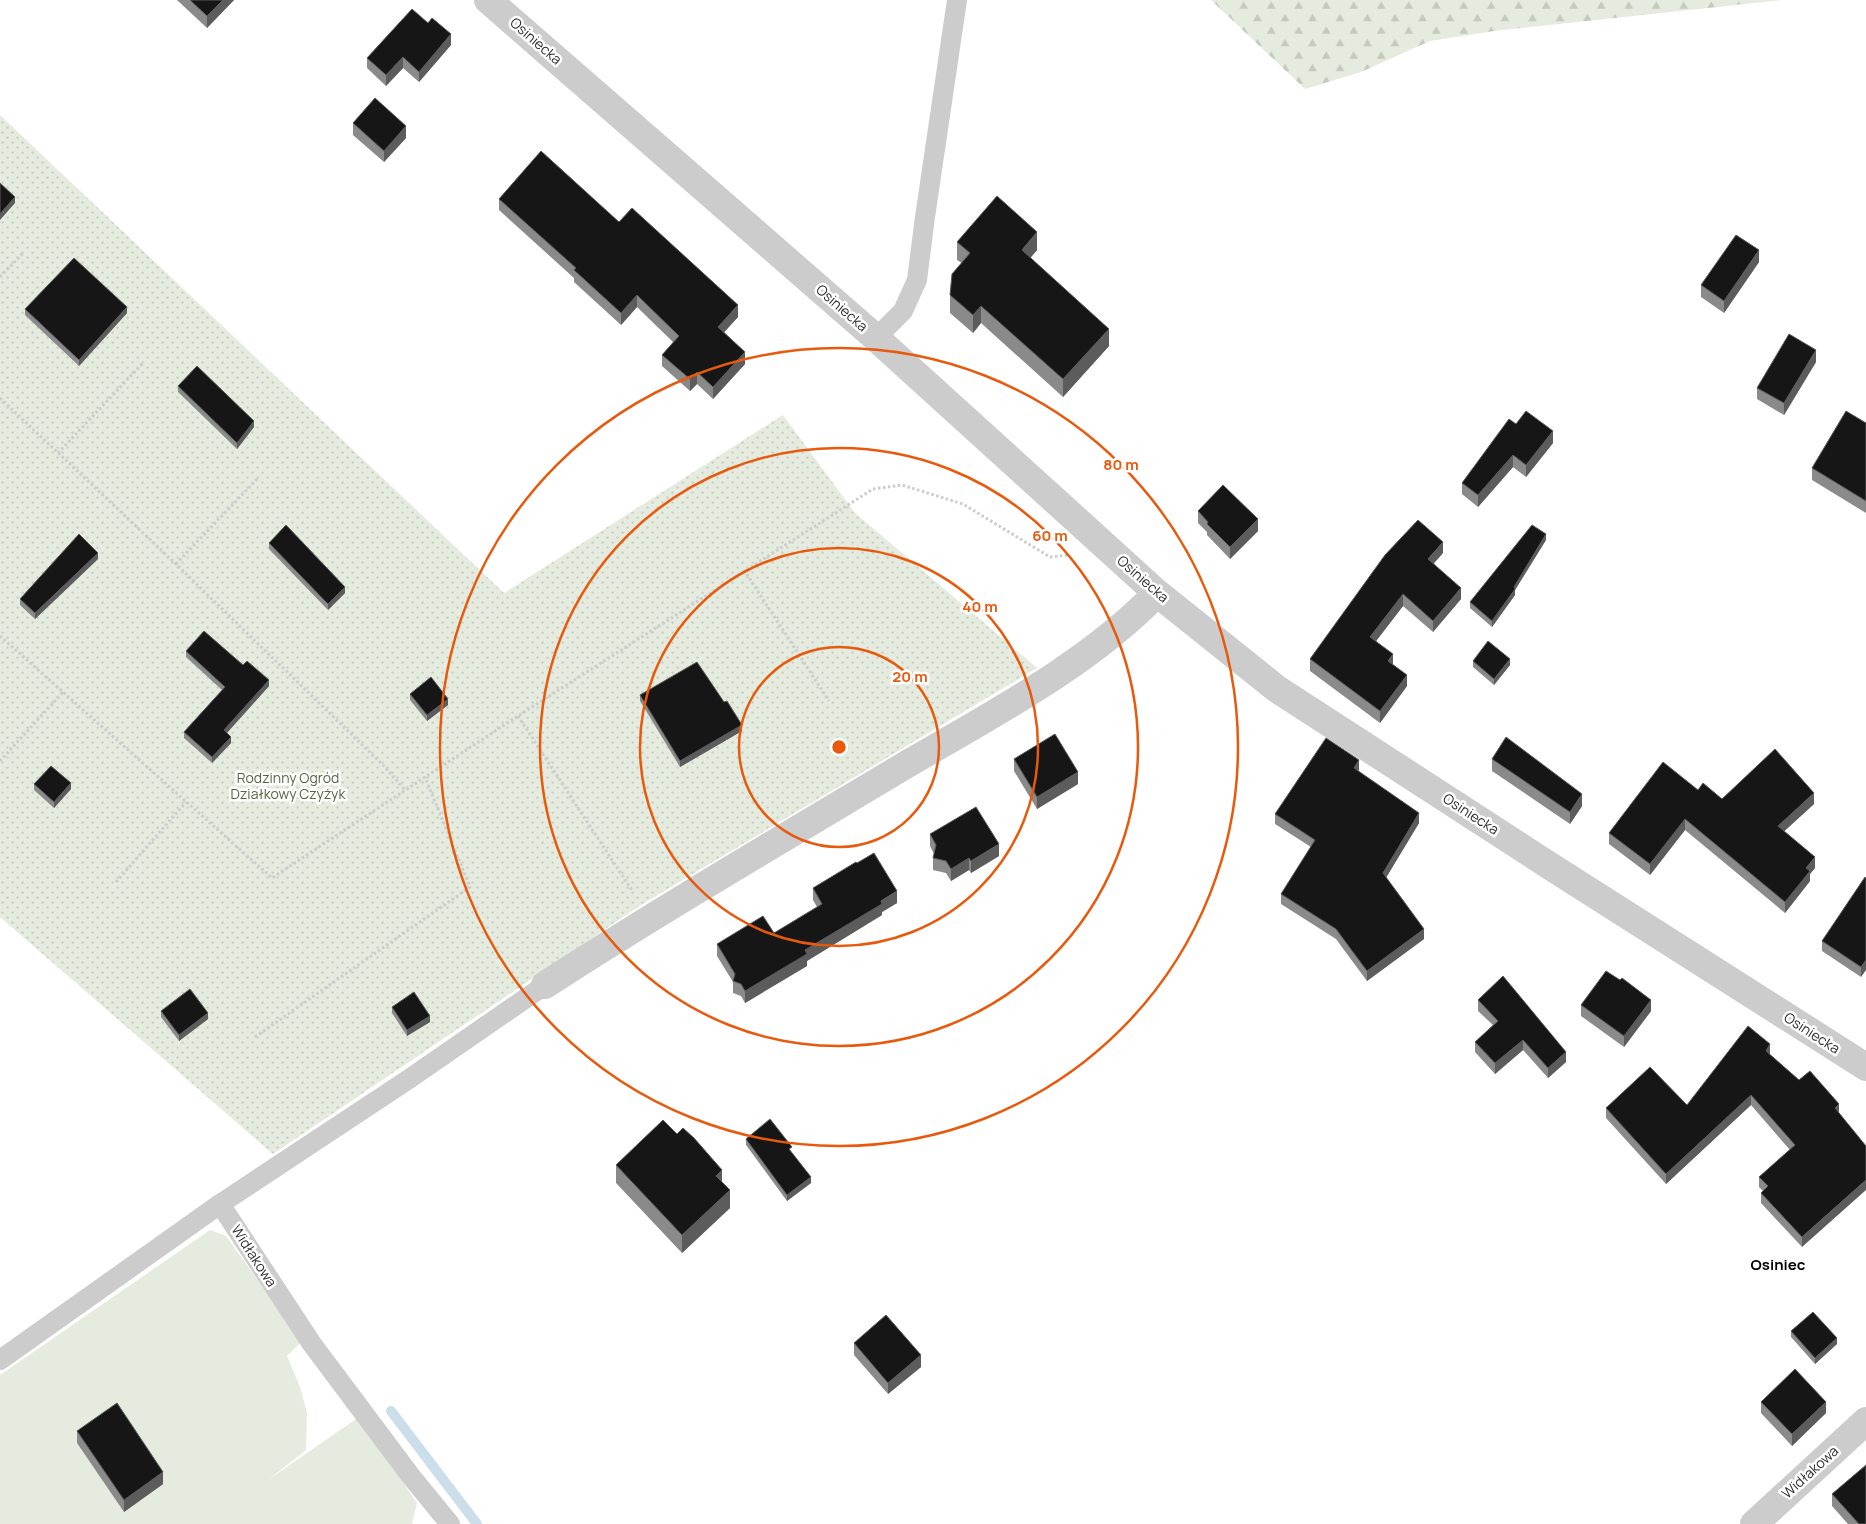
<svg xmlns="http://www.w3.org/2000/svg" width="1866" height="1524" viewBox="0 0 1866 1524" font-family="Manrope,sans-serif">
<style>
.grass{fill:#e5ebde}
.forest{fill:url(#forest-firs)}
.garden{fill:url(#garden-dots)}
.lines{fill:none;stroke-linecap:round;stroke-linejoin:round}
.stream{stroke:#ccdee9;stroke-width:10}
.path{stroke:#ccc;stroke-width:3;stroke-dasharray:2.5 2.5;stroke-linecap:butt}
.lane{stroke:#ccc;stroke-width:20}
.street{stroke:#ccc;stroke-width:28}
.wall{fill:#8a8a8a}
.shaded-wall{fill:#5c5c5c}
.building{fill:#161616;stroke:#5c5c5c}
.ring{fill:none;stroke:#e8590c;stroke-width:2.5}
.labels{text-anchor:middle;stroke-width:5;stroke-linejoin:round;paint-order:stroke}
.street-label{font-size:14px;fill:#2f2f2f;stroke:#fff}
.park-label{font-size:14px;fill:#536840;stroke:#fff}
.neighbourhood-label{font-size:15px;font-weight:bold;fill:#000;stroke:#fff}
.centre{fill:#e8590c;stroke:#fff;stroke-width:2.5}
.ring-label{font-size:15px;text-anchor:middle;font-weight:bold;fill:#e8590c;stroke:#fff;stroke-width:5;stroke-linejoin:round;paint-order:stroke}
</style>
<defs>
<pattern id="forest-firs" width="22" height="20" patternUnits="userSpaceOnUse" patternTransform="scale(1.25)"><rect width="22" height="20" fill="#e5ebde"/><path d="M5 1l3.5 6h-7zM16 11l3.5 6h-7z" fill="#c5cabf"/></pattern>
<pattern id="garden-dots" width="8" height="8" patternUnits="userSpaceOnUse" patternTransform="scale(1.25)"><rect width="8" height="8" fill="#e5ebde"/><path d="M2 2h.1M6 6h.1" fill="none" stroke="#c5cabf" stroke-width="1.8" stroke-linecap="round"/></pattern>
</defs>
<rect width="100%" height="100%" fill="#fff"/>
<path class="grass" d="M 210,1230 L 226,1236 L 286,1319 L 301,1342 L 287,1356 L 300,1387 L 307,1413 L 306,1450 L 268,1480 L 359,1417 L 417,1503 L 412,1524 L 0,1524 L 0,1375 Z"/>
<path class="forest" d="M 1211,0 L 1782,0 L 1494,31 L 1430,41 L 1361,72 L 1305,89 Z"/>
<path class="garden" d="M 0,115 L 504,593 L 783,415 L 855,513 L 1037,668 L 641,905 L 273,1154 L 0,917 Z"/>
<g class="lines">
<path class="stream" d="M 391,1411 L 477,1524"/>
<path class="path" d="M 0,277 L 23,253
M 0,398 L 176,564 L 385,767 L 405,790
M 58,453 L 144,362
M 176,564 L 259,477
M 744,570 L 829,701
M 0,636 L 272,878 L 518,716 L 873,489 L 902,485 L 963,504 L 1050,557 L 1069,555
M 518,716 L 633,892
M 0,761 L 63,692
M 116,882 L 186,802
M 255,1037 L 470,887 L 425,777"/>
<path class="lane" d="M 876,338 L 903,311 L 917,280 L 925,217 L 957,0
M 220,1204 L 312,1344 L 410,1475 L 450,1524
M 0,1360 L 220,1204 L 409,1079 L 545,985"/>
<path class="street" d="M 488,0 L 876,338 L 1157,593 L 1277,689 L 1550,866 L 1866,1067
M 545,985 C 664,908 787,836 909,763 C 993,714 1090,663 1157,593
M 1754,1524 L 1866,1421"/>
</g>
<path class="wall" d="M 177,0 L 234,0 L 207,28 Z
M 451,45 L 419,82 L 403,68 L 386,86 L 367,68 L 367,58 Z
M 353,123 L 406,138 L 384,162 L 353,135 Z
M 499,199 L 619,222 L 738,317 L 724,332 L 745,364 L 713,399 L 697,384 L 690,391 L 662,366 L 662,355 L 673,342 L 637,307 L 621,325 L 574,282 L 574,278 L 499,210 Z
M 957,242 L 1037,250 L 1030,258 L 1109,346 L 1063,397 L 981,323 L 973,333 L 950,313 L 950,295 L 962,263 L 957,260 Z
M 1759,262 L 1724,313 L 1701,297 L 1701,285 Z
M 25,309 L 127,313 L 79,366 L 25,315 Z
M 1816,362 L 1784,415 L 1757,399 L 1757,388 Z
M 178,386 L 254,427 L 237,449 L 178,392 Z
M 1866,423 L 1866,513 L 1812,480 L 1812,468 Z
M 1516,424 L 1553,443 L 1526,477 L 1513,467 L 1478,507 L 1462,494 L 1462,483 Z
M 1198,511 L 1258,531 L 1230,559 L 1207,535 L 1207,532 L 1198,523 Z
M 1546,540 L 1515,590 L 1515,595 L 1492,627 L 1470,608 L 1470,602 Z
M 269,543 L 345,593 L 328,610 L 269,549 Z
M 1443,553 L 1434,563 L 1461,599 L 1433,632 L 1403,606 L 1376,641 L 1393,665 L 1407,686 L 1380,723 L 1310,671 L 1310,659 Z
M 98,559 L 35,619 L 20,605 L 20,599 Z
M 186,651 L 243,665 L 269,686 L 227,733 L 231,743 L 212,763 L 184,738 L 184,732 L 222,690 L 186,657 Z
M 1473,661 L 1510,665 L 1494,685 L 1473,667 Z
M 410,694 L 448,705 L 427,721 L 410,700 Z
M 640,695 L 742,731 L 680,767 L 640,701 Z
M 1014,759 L 1078,784 L 1037,809 L 1014,771 Z
M 1492,759 L 1582,806 L 1570,824 L 1492,771 Z
M 1359,771 L 1419,823 L 1386,877 L 1424,939 L 1367,981 L 1336,939 L 1281,904 L 1281,894 L 1311,847 L 1275,824 L 1275,814 Z
M 34,784 L 71,789 L 54,808 L 34,790 Z
M 1722,799 L 1814,804 L 1784,831 L 1815,868 L 1810,874 L 1810,881 L 1785,913 L 1685,830 L 1650,875 L 1609,844 L 1609,833 Z
M 930,834 L 999,856 L 971,873 L 969,870 L 951,881 L 946,873 L 933,870 L 933,858 L 934,854 L 930,846 Z
M 1866,878 L 1861,977 L 1822,951 L 1822,941 Z
M 813,888 L 897,903 L 882,912 L 882,915 L 807,961 L 807,966 L 745,1003 L 741,996 L 733,993 L 733,982 L 717,956 L 717,944 L 774,933 L 817,907 L 813,900 Z
M 1478,1000 L 1566,1062 L 1548,1078 L 1523,1050 L 1495,1074 L 1475,1052 L 1475,1042 L 1493,1025 L 1478,1011 Z
M 1581,1005 L 1651,1011 L 1624,1047 L 1581,1016 Z
M 392,1007 L 430,1022 L 407,1036 L 392,1013 Z
M 161,1011 L 208,1019 L 179,1041 L 161,1017 Z
M 1770,1054 L 1770,1055 L 1799,1080 L 1810,1071 L 1802,1247 L 1761,1203 L 1761,1193 L 1763,1191 L 1759,1187 L 1759,1177 L 1790,1150 L 1751,1105 L 1666,1184 L 1606,1118 L 1606,1108 L 1687,1105 Z
M 677,1134 L 722,1182 L 730,1208 L 682,1253 L 616,1183 L 616,1165 Z
M 746,1139 L 792,1153 L 811,1183 L 787,1201 L 746,1145 Z
M 1791,1331 L 1837,1344 L 1815,1364 L 1791,1337 Z
M 854,1343 L 921,1367 L 888,1394 L 854,1355 Z
M 1761,1402 L 1826,1413 L 1792,1446 L 1761,1413 Z
M 77,1431 L 163,1484 L 124,1512 L 77,1443 Z
M 1832,1494 L 1866,1524 L 1848,1524 L 1832,1506 Z"/>
<path class="shaded-wall" d="M 223,0 L 234,0 L 207,28 L 207,16 Z
M 451,34 L 451,45 L 419,82 L 419,72 Z
M 403,57 L 403,68 L 386,86 L 386,75 Z
M 406,126 L 406,138 L 384,162 L 384,151 Z
M 15,197 L 15,203 L 0,220 L 0,214 Z
M 1037,232 L 1037,250 L 1022,268 L 1022,250 Z
M 1759,250 L 1759,262 L 1724,313 L 1724,301 Z
M 637,295 L 637,307 L 621,325 L 621,313 Z
M 738,305 L 738,317 L 718,339 L 718,327 Z
M 981,306 L 981,323 L 973,333 L 973,315 Z
M 127,307 L 127,313 L 79,366 L 79,360 Z
M 1109,329 L 1109,346 L 1063,397 L 1063,379 Z
M 1816,350 L 1816,362 L 1784,415 L 1784,403 Z
M 745,352 L 745,364 L 713,399 L 713,387 Z
M 697,372 L 697,384 L 690,391 L 690,379 Z
M 254,421 L 254,427 L 237,449 L 237,443 Z
M 1553,431 L 1553,443 L 1526,477 L 1526,465 Z
M 1513,455 L 1513,467 L 1478,507 L 1478,495 Z
M 1258,519 L 1258,531 L 1230,559 L 1230,547 Z
M 1546,534 L 1546,540 L 1515,590 L 1515,595 L 1492,627 L 1492,621 L 1514,587 Z
M 1443,542 L 1443,553 L 1428,570 L 1428,559 Z
M 98,553 L 98,559 L 35,619 L 35,613 Z
M 345,587 L 345,593 L 328,610 L 328,604 Z
M 1461,588 L 1461,599 L 1433,632 L 1433,621 Z
M 1403,594 L 1403,606 L 1370,649 L 1370,637 Z
M 1393,654 L 1393,665 L 1388,661 Z
M 1510,659 L 1510,665 L 1494,685 L 1494,679 Z
M 1407,675 L 1407,686 L 1380,723 L 1380,711 Z
M 269,680 L 269,686 L 224,736 L 224,730 Z
M 448,699 L 448,705 L 427,721 L 427,715 Z
M 742,725 L 742,731 L 680,767 L 680,761 Z
M 231,737 L 231,743 L 212,763 L 212,757 Z
M 1359,760 L 1359,770 L 1354,778 L 1354,768 Z
M 1078,772 L 1078,784 L 1037,809 L 1037,797 Z
M 71,783 L 71,789 L 54,808 L 54,802 Z
M 1814,793 L 1814,804 L 1778,837 L 1778,826 Z
M 1582,794 L 1582,806 L 1570,824 L 1570,812 Z
M 1419,813 L 1419,823 L 1383,883 L 1383,873 Z
M 1685,819 L 1685,830 L 1650,875 L 1650,864 Z
M 999,844 L 999,856 L 971,873 L 971,861 Z
M 1815,857 L 1815,868 L 1810,874 L 1810,881 L 1785,913 L 1785,902 L 1806,868 Z
M 969,858 L 969,870 L 951,881 L 951,869 Z
M 897,891 L 897,903 L 882,912 L 882,915 L 807,961 L 807,966 L 745,1003 L 745,991 L 805,950 Z
M 1424,929 L 1424,939 L 1367,981 L 1367,971 Z
M 1866,960 L 1866,970 L 1861,977 L 1861,967 Z
M 1651,1000 L 1651,1011 L 1624,1047 L 1624,1036 Z
M 208,1013 L 208,1019 L 179,1041 L 179,1035 Z
M 430,1016 L 430,1022 L 407,1036 L 407,1030 Z
M 1523,1040 L 1523,1050 L 1495,1074 L 1495,1063 Z
M 1770,1044 L 1770,1054 L 1766,1062 L 1766,1051 Z
M 1566,1052 L 1566,1062 L 1548,1078 L 1548,1068 Z
M 1751,1095 L 1751,1105 L 1666,1184 L 1666,1174 Z
M 1839,1104 L 1839,1114 L 1835,1108 Z
M 722,1170 L 722,1187 L 716,1176 Z
M 811,1177 L 811,1183 L 787,1201 L 787,1195 Z
M 1866,1180 L 1866,1190 L 1802,1247 L 1802,1237 Z
M 730,1190 L 730,1208 L 682,1253 L 682,1235 Z
M 1837,1338 L 1837,1344 L 1815,1364 L 1815,1358 Z
M 921,1355 L 921,1367 L 888,1394 L 888,1383 Z
M 1826,1402 L 1826,1413 L 1792,1446 L 1792,1434 Z
M 163,1472 L 163,1484 L 124,1512 L 124,1500 Z"/>
<path class="building" d="M 190,0 L 223,0 L 207,16 Z
M 412,9 L 428,23 L 432,18 L 451,34 L 419,72 L 403,57 L 386,75 L 367,58 Z
M 375,98 L 406,126 L 384,151 L 353,123 Z
M 541,151 L 619,222 L 632,208 L 738,305 L 718,327 L 745,352 L 713,387 L 697,372 L 690,379 L 662,355 L 679,336 L 637,295 L 621,313 L 574,270 L 576,268 L 499,199 Z
M 0,183 L 15,197 L 0,214 Z
M 997,196 L 1037,232 L 1022,250 L 1109,329 L 1063,379 L 981,306 L 973,315 L 950,295 L 952,274 L 970,253 L 957,242 Z
M 1736,235 L 1759,250 L 1724,301 L 1701,285 Z
M 74,258 L 127,307 L 79,360 L 25,309 Z
M 1789,334 L 1816,350 L 1784,403 L 1757,388 Z
M 197,366 L 254,421 L 237,443 L 178,386 Z
M 1526,411 L 1553,431 L 1526,465 L 1513,455 L 1478,495 L 1462,483 L 1509,419 L 1516,424 Z
M 1846,411 L 1866,423 L 1866,501 L 1812,468 Z
M 1223,485 L 1258,519 L 1230,547 L 1207,524 L 1208,522 L 1198,511 Z
M 1418,520 L 1443,542 L 1428,559 L 1461,588 L 1433,621 L 1403,594 L 1370,637 L 1393,654 L 1388,661 L 1407,675 L 1380,711 L 1310,659 L 1385,555 Z
M 286,525 L 345,587 L 328,604 L 269,543 Z
M 1532,525 L 1546,534 L 1514,587 L 1515,589 L 1492,621 L 1470,602 Z
M 79,534 L 98,553 L 35,613 L 20,599 Z
M 204,631 L 243,665 L 247,661 L 269,680 L 224,730 L 231,737 L 212,757 L 184,732 L 225,687 L 186,651 Z
M 1488,641 L 1510,659 L 1494,679 L 1473,661 Z
M 697,662 L 724,702 L 727,701 L 742,725 L 680,761 L 640,695 Z
M 431,677 L 448,699 L 427,715 L 410,694 Z
M 1055,734 L 1078,772 L 1037,797 L 1014,759 Z
M 1506,737 L 1582,794 L 1570,812 L 1492,759 Z
M 1326,738 L 1359,760 L 1354,768 L 1419,813 L 1383,873 L 1424,929 L 1367,971 L 1336,929 L 1281,894 L 1315,840 L 1275,814 Z
M 1775,749 L 1814,793 L 1778,826 L 1815,857 L 1806,868 L 1810,871 L 1785,902 L 1685,819 L 1650,864 L 1609,833 L 1663,762 L 1698,790 L 1703,783 L 1722,799 Z
M 51,766 L 71,783 L 54,802 L 34,784 Z
M 976,807 L 999,844 L 971,861 L 969,858 L 951,869 L 946,861 L 933,858 L 936,845 L 930,834 Z
M 874,853 L 897,891 L 881,901 L 882,904 L 805,950 L 807,954 L 745,991 L 741,984 L 733,981 L 735,974 L 717,944 L 763,916 L 774,933 L 822,904 L 813,888 L 856,862 L 857,863 Z
M 1865,877 L 1866,878 L 1866,960 L 1861,967 L 1822,941 Z
M 1606,971 L 1620,980 L 1622,978 L 1651,1000 L 1624,1036 L 1581,1005 Z
M 1503,976 L 1566,1052 L 1548,1068 L 1523,1040 L 1495,1063 L 1475,1042 L 1498,1021 L 1478,1000 Z
M 190,989 L 208,1013 L 179,1035 L 161,1011 Z
M 414,992 L 430,1016 L 407,1030 L 392,1007 Z
M 1748,1026 L 1770,1044 L 1766,1051 L 1799,1080 L 1810,1071 L 1839,1104 L 1835,1108 L 1866,1146 L 1866,1180 L 1802,1237 L 1761,1193 L 1768,1186 L 1759,1177 L 1795,1145 L 1751,1095 L 1666,1174 L 1606,1108 L 1650,1067 L 1687,1105 Z
M 770,1119 L 792,1147 L 789,1149 L 811,1177 L 787,1195 L 746,1139 Z
M 663,1120 L 677,1134 L 683,1128 L 694,1138 L 722,1170 L 716,1176 L 730,1190 L 682,1235 L 616,1165 Z
M 1813,1312 L 1837,1338 L 1815,1358 L 1791,1331 Z
M 886,1315 L 921,1355 L 888,1383 L 854,1343 Z
M 1795,1369 L 1826,1402 L 1792,1434 L 1761,1402 Z
M 117,1403 L 163,1472 L 124,1500 L 77,1431 Z
M 1866,1465 L 1866,1524 L 1859,1524 L 1832,1494 Z"/>
<g class="ring">
<circle cx="839" cy="747" r="100"/>
<circle cx="839" cy="747" r="199"/>
<circle cx="839" cy="747" r="299"/>
<circle cx="839" cy="747" r="399"/>
</g>
<g class="labels">
<g class="street-label">
<text transform="translate(536 41) rotate(41)" y="5">Osiniecka</text>
<text transform="translate(842 308) rotate(41)" y="5">Osiniecka</text>
<text transform="translate(1143 579) rotate(41)" y="5">Osiniecka</text>
<text transform="translate(1471 814) rotate(33)" y="5">Osiniecka</text>
<text transform="translate(1812 1033) rotate(33)" y="5">Osiniecka</text>
<text transform="translate(254 1256) rotate(57)" y="5">Widłakowa</text>
<text transform="translate(1810 1472) rotate(-42)" y="5">Widłakowa</text>
</g>
<g class="park-label">
<text x="288" y="783">Rodzinny Ogród<tspan x="288" dy="16">Działkowy Czyżyk</tspan></text>
</g>
<g class="neighbourhood-label">
<text x="1778" y="1270">Osiniec</text>
</g>
</g>
<circle cx="839" cy="747" r="8" class="centre"/>
<g class="ring-label">
<text x="1121" y="470">80 m</text>
<text x="1050" y="541">60 m</text>
<text x="980" y="612">40 m</text>
<text x="910" y="682">20 m</text>
</g>
</svg>
